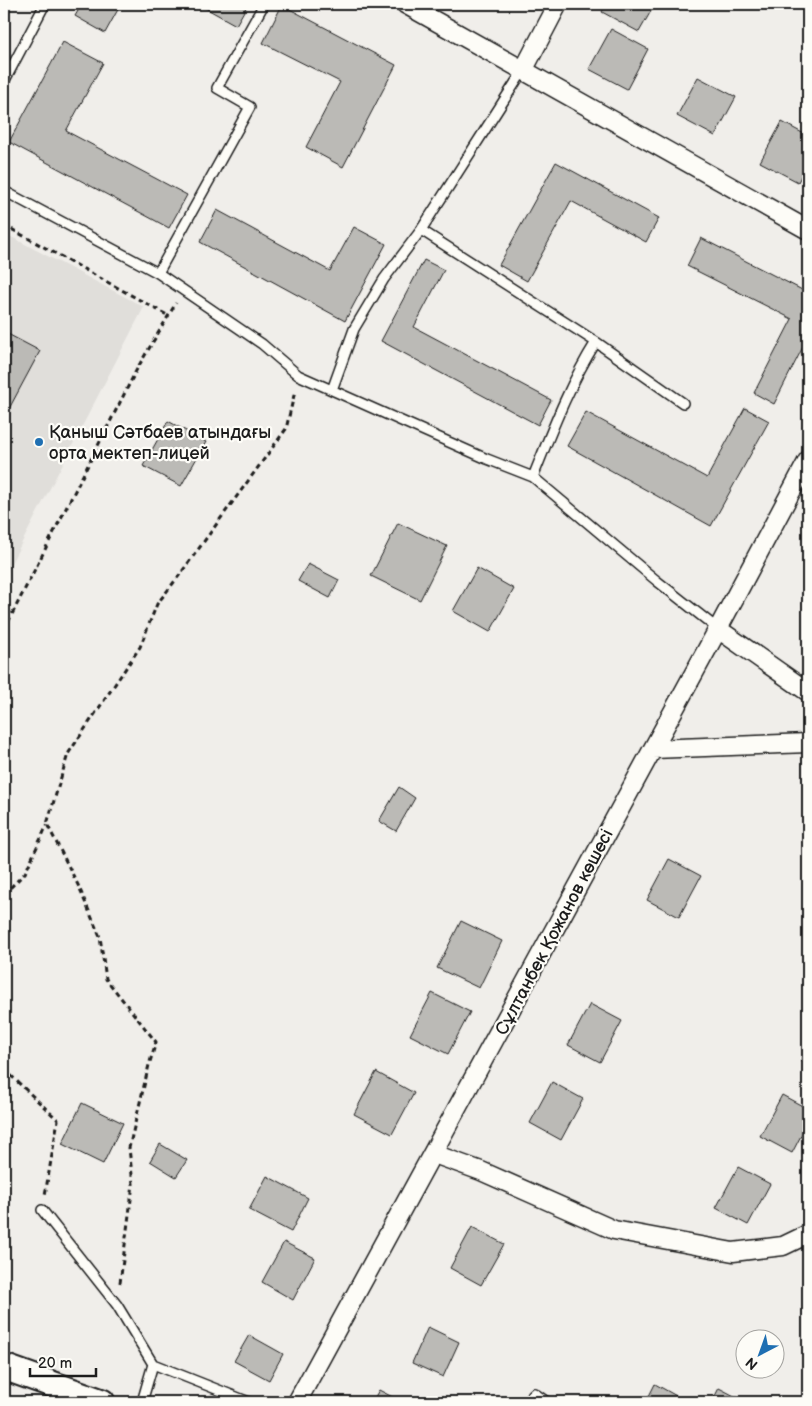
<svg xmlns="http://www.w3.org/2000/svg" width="812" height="1406" viewBox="0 0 812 1406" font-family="'Balsamiq Sans',sans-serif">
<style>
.built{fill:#e0deda}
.building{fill:#bbbab6;stroke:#1c1c1c}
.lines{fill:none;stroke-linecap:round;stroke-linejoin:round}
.lane-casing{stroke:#1c1c1c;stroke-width:12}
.street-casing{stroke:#1c1c1c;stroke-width:21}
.secondary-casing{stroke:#1c1c1c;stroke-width:29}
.path{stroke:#1c1c1c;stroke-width:3;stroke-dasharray:5 4;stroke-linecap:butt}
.lane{stroke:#fdfcf7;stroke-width:9}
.street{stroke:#fdfcf7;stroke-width:18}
.secondary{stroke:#fdfcf7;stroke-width:25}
.poi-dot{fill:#1f6fb2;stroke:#fdfcf7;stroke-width:2}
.labels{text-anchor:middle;stroke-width:4.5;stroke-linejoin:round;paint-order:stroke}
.poi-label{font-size:18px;fill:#1c1c1c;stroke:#fdfcf7;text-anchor:start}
.street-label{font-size:18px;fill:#1c1c1c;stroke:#fdfcf7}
</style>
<rect width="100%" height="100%" fill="#f0eeea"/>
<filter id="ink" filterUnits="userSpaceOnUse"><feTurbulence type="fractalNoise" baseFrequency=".02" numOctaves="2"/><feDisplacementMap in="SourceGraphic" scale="10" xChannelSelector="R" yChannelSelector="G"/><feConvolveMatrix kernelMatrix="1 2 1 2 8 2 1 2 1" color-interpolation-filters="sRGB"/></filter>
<g filter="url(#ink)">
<path class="built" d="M 4,233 L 144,307 L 4,577 Z"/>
<path class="building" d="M 82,4 L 121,4 L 105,33 L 75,16 Z
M 198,4 L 248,4 L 236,25 Z
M 606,4 L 655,4 L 639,32 L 602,12 Z
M 282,5 L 396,65 L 343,167 L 306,147 L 340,82 L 263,43 Z
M 611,29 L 648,49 L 627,89 L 589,69 Z
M 63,42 L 103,63 L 66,131 L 187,195 L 169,228 L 9,142 Z
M 698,77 L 736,97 L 715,136 L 677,116 Z
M 782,122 L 808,136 L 808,163 L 798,182 L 760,162 Z
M 556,162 L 659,218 L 646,242 L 571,201 L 527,281 L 499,265 Z
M 217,210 L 330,271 L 354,227 L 386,244 L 345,321 L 200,242 Z
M 701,238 L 808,293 L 808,337 L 774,404 L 754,393 L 792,319 L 687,266 Z
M 424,260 L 444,270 L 414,327 L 551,400 L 538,425 L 381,341 Z
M 4,332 L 40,351 L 4,418 Z
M 745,408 L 769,421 L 711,526 L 567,446 L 586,412 L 707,478 Z
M 168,421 L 206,442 L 181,486 L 143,466 Z
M 398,523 L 447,546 L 420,600 L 371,576 Z
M 308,564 L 339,580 L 330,598 L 298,581 Z
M 477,568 L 514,589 L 490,632 L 453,611 Z
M 399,787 L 415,798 L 396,831 L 379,821 Z
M 669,859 L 701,876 L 679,917 L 647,900 Z
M 461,921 L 502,941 L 479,988 L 437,968 Z
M 432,993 L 470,1012 L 448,1054 L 410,1035 Z
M 590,1004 L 622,1021 L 600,1062 L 568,1045 Z
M 808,1048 L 808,1065 L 801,1061 Z
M 376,1072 L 414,1093 L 392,1134 L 354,1114 Z
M 552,1082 L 583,1099 L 561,1140 L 530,1123 Z
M 782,1095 L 808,1109 L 808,1122 L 792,1153 L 760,1136 Z
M 82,1103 L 123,1123 L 103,1164 L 62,1144 Z
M 160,1144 L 187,1160 L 176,1177 L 150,1161 Z
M 738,1167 L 770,1184 L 748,1225 L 716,1208 Z
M 267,1176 L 308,1198 L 291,1232 L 249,1210 Z
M 472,1227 L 504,1244 L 481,1285 L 450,1268 Z
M 284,1242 L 315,1258 L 293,1300 L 262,1282 Z
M 428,1327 L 459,1342 L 443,1377 L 412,1363 Z
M 249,1335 L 283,1354 L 269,1380 L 234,1361 Z
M 655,1384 L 687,1402 L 646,1402 Z
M 719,1388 L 746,1402 L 712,1402 Z
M 379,1390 L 402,1402 L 372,1402 Z"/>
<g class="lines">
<g class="lane-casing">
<path id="lane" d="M 524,69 L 421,230 L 596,342 L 683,403
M 4,82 L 45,4
M 4,191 L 158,273 L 262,344 L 298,375 L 487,459 L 533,477 L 657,581 L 718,629
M 158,273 L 250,107 L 217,88 L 264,4
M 332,390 L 354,329 L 384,279 L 421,230
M 533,477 C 552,430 569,385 596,342
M 42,1210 L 117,1305 L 153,1364 L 142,1402
M 153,1364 L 249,1402
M 526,1402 L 534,1393 L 547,1402"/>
</g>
<g class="street-casing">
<path id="street" d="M 405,4 L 808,230
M 524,69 L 558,4
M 718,629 L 808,692
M 653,749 L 808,743
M 434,1154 L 481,1171 L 614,1230 L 733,1252 L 783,1246 L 808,1234
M 297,1402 L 718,629 L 808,460"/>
</g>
<g class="secondary-casing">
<path id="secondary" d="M 4,1367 L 102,1402"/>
</g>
<path class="path" d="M 4,225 L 167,315
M 4,630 L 138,367 L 176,303
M 4,894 L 25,873 L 47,825
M 4,1069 L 58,1120 L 45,1195
M 120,1283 L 133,1184 L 129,1148 L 149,1065 L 156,1042 L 106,979 L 100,937 L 78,885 L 47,824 L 68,754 L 140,647 L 157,604 L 178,577 L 286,429 L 295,391"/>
<use href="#lane" class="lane"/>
<use href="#street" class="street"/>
<use href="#secondary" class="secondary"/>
</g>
</g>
<circle class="poi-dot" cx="39" cy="442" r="5"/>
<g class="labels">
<g class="poi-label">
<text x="49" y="438">Қаныш Сәтбаев атындағы<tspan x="49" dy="21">орта мектеп-лицей</tspan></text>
</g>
<g class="street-label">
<text transform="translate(554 932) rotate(-62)" y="6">Сұлтанбек Қожанов көшесі</text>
</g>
</g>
<rect width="812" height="1406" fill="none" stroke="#fdfcf7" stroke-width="20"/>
<rect x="10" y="10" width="792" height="1386" fill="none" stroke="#1c1c1c" stroke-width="2" filter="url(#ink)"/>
<g transform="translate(760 1354) rotate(221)"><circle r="24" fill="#fdfcf7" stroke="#a3a29f"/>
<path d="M0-4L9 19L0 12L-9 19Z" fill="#1f6fb2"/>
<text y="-8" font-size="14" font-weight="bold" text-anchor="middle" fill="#1c1c1c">N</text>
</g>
<path d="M30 1368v8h66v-8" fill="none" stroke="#1c1c1c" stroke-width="2.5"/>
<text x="38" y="1368" font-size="15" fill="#1c1c1c" stroke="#fdfcf7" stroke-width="4" paint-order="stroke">20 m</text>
</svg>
